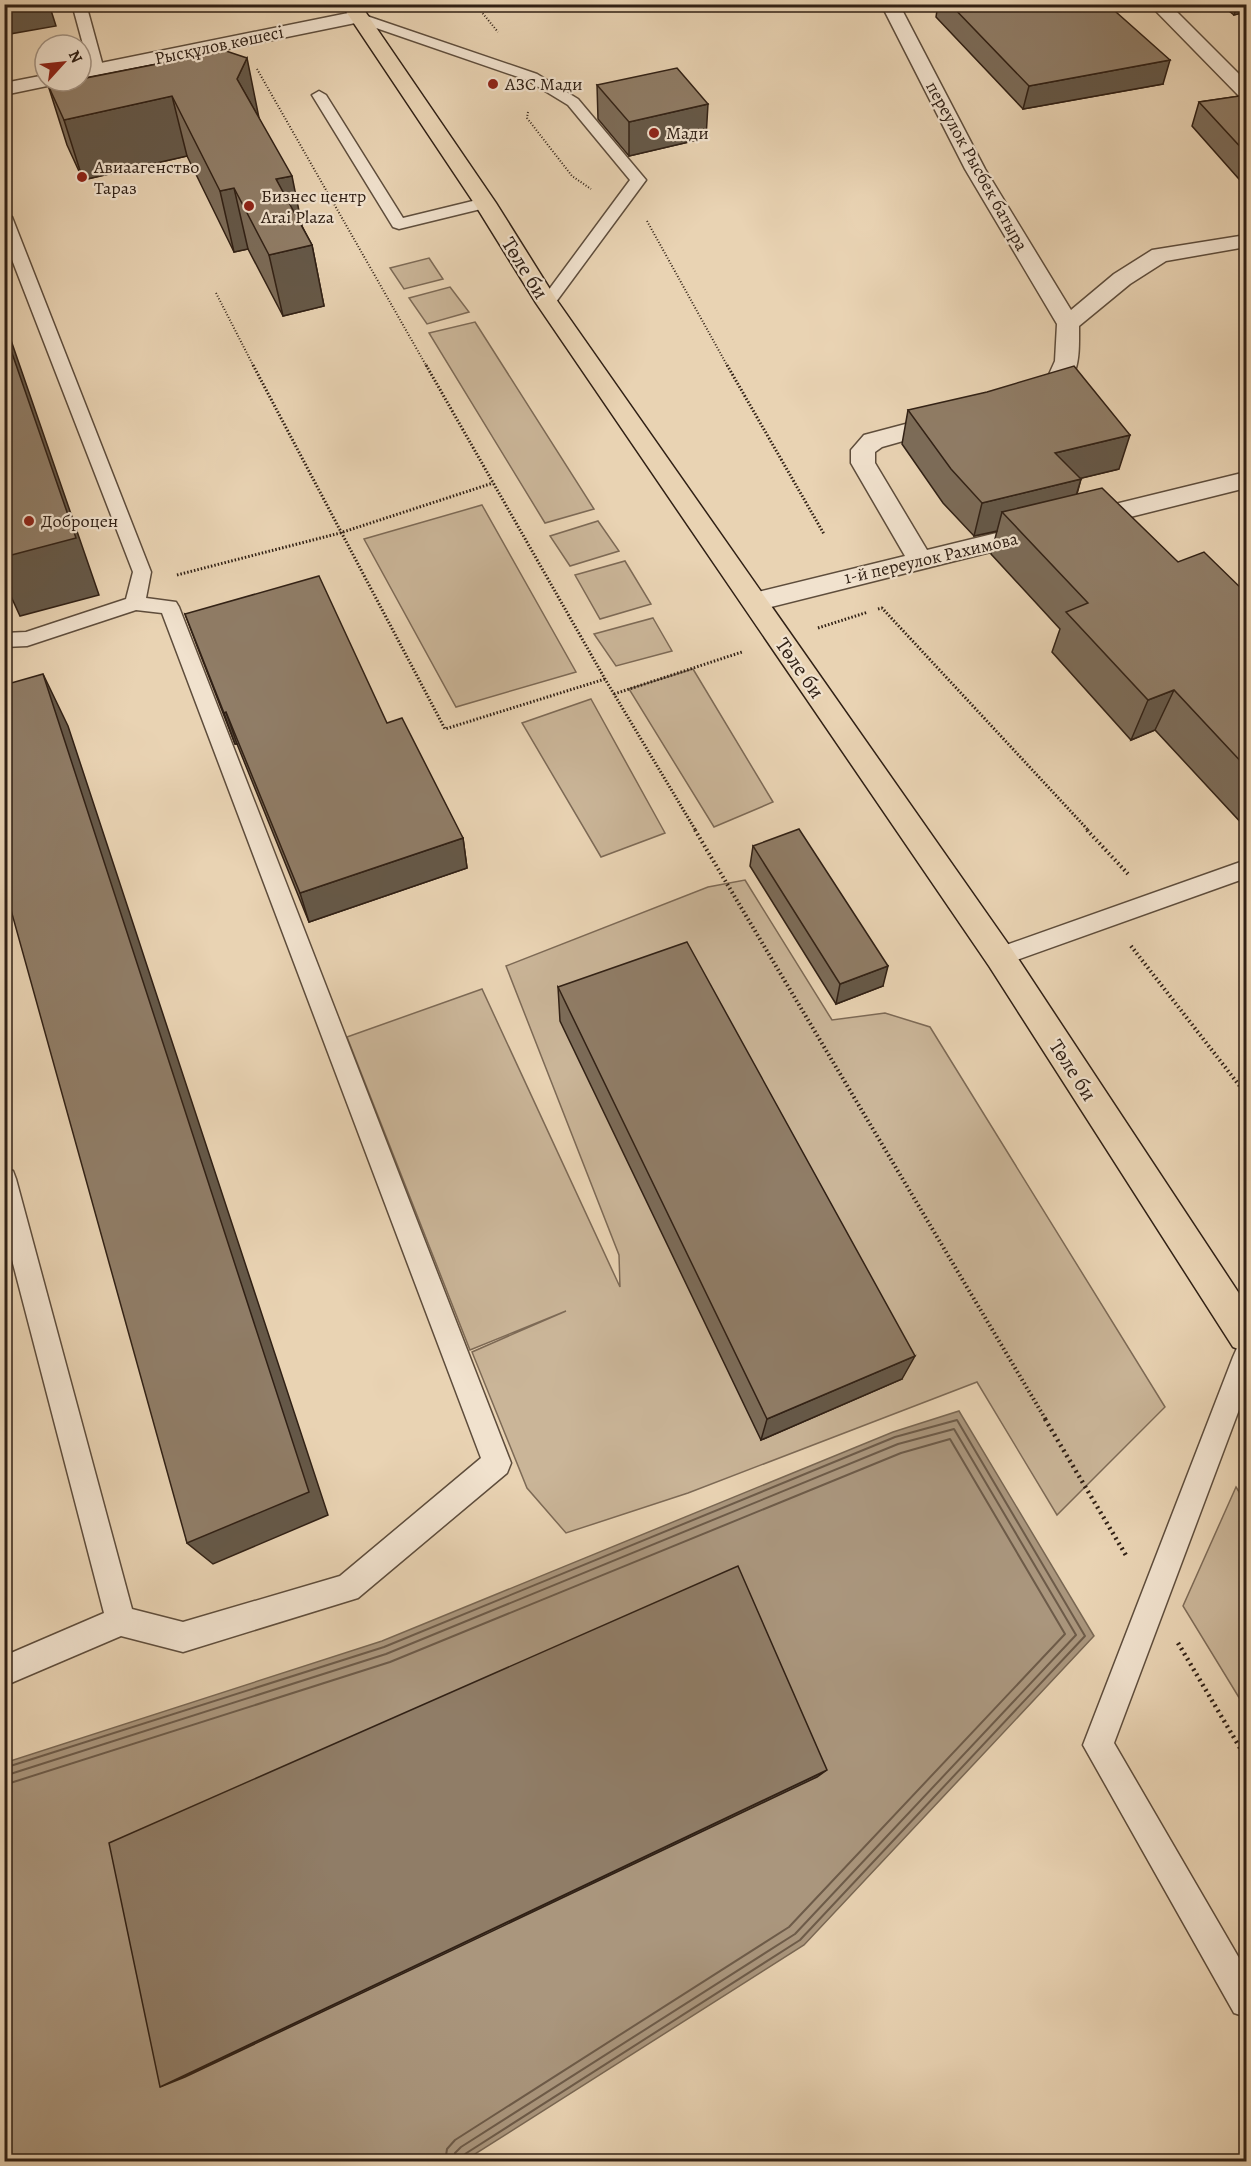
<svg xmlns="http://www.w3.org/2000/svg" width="1251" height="2166" viewBox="0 0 1251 2166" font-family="Alegreya,serif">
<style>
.green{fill:#cab598;stroke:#7d6a56;stroke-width:1.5}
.water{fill:#aa967d;stroke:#796753;stroke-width:1.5}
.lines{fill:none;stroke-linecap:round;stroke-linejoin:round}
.shore{stroke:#6d5b49;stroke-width:2}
.service-casing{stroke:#5e4d3c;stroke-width:3}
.minor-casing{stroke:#5e4d3c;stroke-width:3}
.tertiary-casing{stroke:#5e4d3c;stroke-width:3}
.primary-casing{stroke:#302015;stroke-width:3}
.path-far3{stroke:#302015;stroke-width:2;stroke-dasharray:1 2;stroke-linecap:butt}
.path-far2{stroke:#302015;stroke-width:3;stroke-dasharray:1.5 2;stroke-linecap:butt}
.path-far1{stroke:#302015;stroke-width:4;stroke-dasharray:1.5 3;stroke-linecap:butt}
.path{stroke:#302015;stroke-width:4.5;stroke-dasharray:2 4;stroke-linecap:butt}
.service{fill:#f1e2ce;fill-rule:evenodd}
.minor{fill:#f1e2ce;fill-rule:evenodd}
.tertiary{fill:#f1e2ce;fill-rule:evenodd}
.primary{fill:#e9d3b3;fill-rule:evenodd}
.wall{fill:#7c6c59;stroke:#302015;stroke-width:1.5}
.shaded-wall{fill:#655848;stroke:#302015;stroke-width:1.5}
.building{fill:#907d67;stroke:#302015;stroke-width:1.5}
.poi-dot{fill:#8f2418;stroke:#f1e2ce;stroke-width:2}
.labels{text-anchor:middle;stroke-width:4.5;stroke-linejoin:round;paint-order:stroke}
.far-street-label{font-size:18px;fill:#302015;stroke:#f1e2ce}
.far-poi-label{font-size:18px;fill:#302015;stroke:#f1e2ce;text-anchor:start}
.street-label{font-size:21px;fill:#302015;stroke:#f1e2ce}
</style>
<rect width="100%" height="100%" fill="#e9d3b3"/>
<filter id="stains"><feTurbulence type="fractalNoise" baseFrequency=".00333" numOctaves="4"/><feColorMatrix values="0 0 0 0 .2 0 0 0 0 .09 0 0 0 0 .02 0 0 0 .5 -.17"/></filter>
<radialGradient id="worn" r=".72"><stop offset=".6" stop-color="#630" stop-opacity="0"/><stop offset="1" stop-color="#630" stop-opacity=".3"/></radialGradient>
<path class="green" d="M 429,258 L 443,279 L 404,289 L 390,268 Z
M 450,287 L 469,312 L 427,324 L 409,298 Z
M 475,322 L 594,509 L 545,523 L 429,333 Z
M 482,505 L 576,672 L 456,707 L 364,539 Z
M 598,521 L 619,551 L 570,566 L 550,536 Z
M 625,561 L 651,604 L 600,619 L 575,575 Z
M 653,618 L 672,651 L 616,666 L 594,634 Z
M 693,669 L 773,802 L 714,827 L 629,689 Z
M 591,699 L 665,833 L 601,857 L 522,723 Z
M 745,880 L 832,1020 L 885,1013 L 930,1027 L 1165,1407 L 1057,1515 L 977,1382 L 688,1493 L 566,1533 L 527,1488 L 472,1352 L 566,1311 L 470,1350 L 347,1037 L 482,989 L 620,1287 L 619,1255 L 506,966 L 708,887 Z
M 1236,1487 L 1246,1503 L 1246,1709 L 1183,1606 Z"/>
<path class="water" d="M 959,1411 L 1094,1636 L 804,1945 L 464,2161 L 5,2161 L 4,1763 L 382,1641 L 893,1432 Z"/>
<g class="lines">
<path class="shore" d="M 4,1768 L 384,1647 L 895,1437 L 957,1420 L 1085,1636 L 800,1940 L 465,2154 L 462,2162
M 4,1776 L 386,1654 L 898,1444 L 954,1429 L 1076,1635 L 795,1934 L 461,2147 L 455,2153 L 454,2162
M 4,1785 L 390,1662 L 901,1453 L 950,1439 L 1065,1634 L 789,1927 L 455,2140 L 447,2149 L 445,2162"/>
<g class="service-casing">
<path id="service" d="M 72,4 L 86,4 L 104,70 L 102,73 L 92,73 L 90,70 Z
M 358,13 L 537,74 L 578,99 L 646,180 L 553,306 L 541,306 L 539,303 L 630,180 L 568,105 L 527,80 L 353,20 L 351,17 L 353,14 Z
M 319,91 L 326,95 L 403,218 L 485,198 L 493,203 L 485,208 L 399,229 L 393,227 L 312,95 Z
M 4,212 L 12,217 L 151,572 L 146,598 L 176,602 L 179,607 L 511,1463 L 507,1473 L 358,1598 L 183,1652 L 121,1636 L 4,1686 L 4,1656 L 104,1613 L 4,1229 L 4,1168 L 13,1171 L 16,1179 L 132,1609 L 183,1622 L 340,1576 L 481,1458 L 162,613 L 136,610 L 27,646 L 4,647 L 4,633 L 26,632 L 126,599 L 133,572 L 4,239 Z
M 1246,860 L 1246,878 L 1000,966 L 992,964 L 989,957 L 992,950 Z
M 1246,1344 L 1246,1391 L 1114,1743 L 1246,1970 L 1246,2017 L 1234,2013 L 1083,1745 L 1233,1357 L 1237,1348 Z"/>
</g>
<g class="minor-casing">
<path id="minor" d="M 881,4 L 899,4 L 985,169 L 1071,310 L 1114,274 L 1152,250 L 1246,235 L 1246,247 L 1166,261 L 1130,284 L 1079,326 C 1079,358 1081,382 1049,398 C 1039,403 1033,406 1023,403 L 1019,398 L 1023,393 L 1046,381 L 1055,361 L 1057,324 L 965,169 Z
M 1149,4 L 1169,4 L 1246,81 L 1246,98 L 1239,96 Z
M 947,413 L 956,416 L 959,421 L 956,426 L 882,447 L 875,452 L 875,463 L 927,550 L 1246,472 L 1246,488 L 755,611 L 746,609 L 742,602 L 746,595 L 905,556 L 851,463 L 851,450 L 864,435 Z"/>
</g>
<g class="tertiary-casing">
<path id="tertiary" d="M 358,11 L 365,13 L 367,17 L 365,21 L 81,79 L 81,67 Z
M 45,75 L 45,81 L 55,81 L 52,85 L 4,95 L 4,83 Z"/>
</g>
<g class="primary-casing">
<path id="primary" d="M 341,4 L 360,4 L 496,203 L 558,302 L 1011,948 L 1246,1304 L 1246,1352 L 1233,1347 L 989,966 L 536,303 L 474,203 Z"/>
</g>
<path class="path-far3" d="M 475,4 L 498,32
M 257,69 L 427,367
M 528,112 L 527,118 L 572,176 L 591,189
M 647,221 L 728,367
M 216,293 L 254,367"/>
<path class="path-far2" d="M 253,365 L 445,729 L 605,679
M 426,365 L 605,679 L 696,831
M 727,365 L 824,534
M 177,575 L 340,533 L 493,483
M 878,609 L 882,608 L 1089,831
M 818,628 L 868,612
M 614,694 L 742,652"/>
<path class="path-far1" d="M 695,830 L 1046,1420
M 1087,830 L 1129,875
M 1131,946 L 1246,1094"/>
<path class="path" d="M 1045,1419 L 1127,1557
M 1178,1643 L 1246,1758"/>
<use href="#service" class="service"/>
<use href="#minor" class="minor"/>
<use href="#tertiary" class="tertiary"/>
<use href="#primary" class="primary"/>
</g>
<path class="wall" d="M 938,4 L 1107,4 L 1163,84 L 1023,109 L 936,17 Z
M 1220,4 L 1246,4 L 1246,12 L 1234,15 Z
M 167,62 L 259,118 L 302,226 L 312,245 L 324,306 L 283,316 L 248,249 L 234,252 L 187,156 L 83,180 L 67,145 L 48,85 Z
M 597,85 L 706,138 L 629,156 L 598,119 Z
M 1246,95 L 1246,187 L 1192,126 L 1199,102 Z
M 908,410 L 1119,469 L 1081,478 L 1081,479 L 1077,494 L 1178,562 L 1246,593 L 1246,828 L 1155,730 L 1131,740 L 1052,652 L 1060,629 L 991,554 L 997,531 L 974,536 L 943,503 L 902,444 Z
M 185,614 L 387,723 L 463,838 L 467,868 L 309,922 L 237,744 L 235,744 L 197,646 Z
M 753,846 L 883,986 L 836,1004 L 750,866 Z
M 558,987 L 902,1379 L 761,1440 L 560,1021 Z"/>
<path class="shaded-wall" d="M 4,4 L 49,4 L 56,26 L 4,35 Z
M 1238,4 L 1246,4 L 1246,12 L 1234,15 Z
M 247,58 L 259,118 L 237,79 Z
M 1170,60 L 1163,84 L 1023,109 L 1029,86 Z
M 172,96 L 187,156 L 83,180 L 64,120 Z
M 708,104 L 706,138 L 629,156 L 629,122 Z
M 292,176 L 304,236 L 276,179 Z
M 234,188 L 248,249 L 234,252 L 220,191 Z
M 312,245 L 324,306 L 283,316 L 269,255 Z
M 4,320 L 99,595 L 20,616 L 8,590 L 4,591 Z
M 1130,435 L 1119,469 L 1045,487 L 1055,453 Z
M 1081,479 L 1071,513 L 1002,512 L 997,531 L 974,536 L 982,503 Z
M 43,674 L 68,726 L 328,1515 L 213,1564 L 187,1543 Z
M 1174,690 L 1155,730 L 1131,740 L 1148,700 Z
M 226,712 L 237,744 L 235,744 L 224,713 Z
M 463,838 L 467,868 L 309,922 L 300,893 Z
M 888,966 L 883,986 L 836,1004 L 840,984 Z
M 915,1356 L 902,1379 L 761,1440 L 767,1419 Z
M 827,1770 L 817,1777 L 185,2077 L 160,2087 Z"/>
<path class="building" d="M 950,4 L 1107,4 L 1170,60 L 1029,86 Z
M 190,50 L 223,50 L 247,58 L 237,79 L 292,176 L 276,179 L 312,245 L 269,255 L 234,188 L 220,191 L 172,96 L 64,120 L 48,85 L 69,81 L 81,81 L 81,79 L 167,62 Z
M 677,68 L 708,104 L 629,122 L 597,85 Z
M 1246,95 L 1246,153 L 1199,102 Z
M 4,330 L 76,538 L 4,557 Z
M 1074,366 L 1130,435 L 1055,453 L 1081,479 L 982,503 L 951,469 L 908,410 L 987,392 Z
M 1102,488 L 1178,562 L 1204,552 L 1246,593 L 1246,767 L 1174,690 L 1148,700 L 1066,612 L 1088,603 L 1002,512 Z
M 319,576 L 387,723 L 402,718 L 463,838 L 300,893 L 226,712 L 224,713 L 185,614 Z
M 43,674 L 309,1492 L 187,1543 L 4,885 L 4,685 Z
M 799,829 L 888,966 L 840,984 L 753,846 Z
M 687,942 L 915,1356 L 767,1419 L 558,987 Z
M 738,1566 L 827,1770 L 160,2087 L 109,1843 Z"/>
<g class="poi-dot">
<circle cx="493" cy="84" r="6"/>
<circle cx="654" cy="133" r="6"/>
<circle cx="82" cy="177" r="6"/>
<circle cx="249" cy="206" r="6"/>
<circle cx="29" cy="521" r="6"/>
</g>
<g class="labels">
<g class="far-street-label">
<text transform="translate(219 45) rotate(-12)" y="6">Рысқұлов көшесі</text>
<text transform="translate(977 166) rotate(61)" y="6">переулок Рысбек батыра</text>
<text transform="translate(931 558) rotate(-13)" y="6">1-й переулок Рахимова</text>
</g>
<g class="far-poi-label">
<text x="505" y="90">АЗС Мади</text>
<text x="666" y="139">Мади</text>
<text x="94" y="173">Авиаагенство<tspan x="94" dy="21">Тараз</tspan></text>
<text x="261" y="202">Бизнес центр<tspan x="261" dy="21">Arai Plaza</tspan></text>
<text x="41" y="527">Доброцен</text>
</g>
<g class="street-label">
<text transform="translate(525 268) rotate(58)" y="7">Төле би</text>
<text transform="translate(800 668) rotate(55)" y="7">Төле би</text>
<text transform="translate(1073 1070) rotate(57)" y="7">Төле би</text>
</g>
</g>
<rect width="1251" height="2166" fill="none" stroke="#e9d3b3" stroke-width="24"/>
<rect x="6" y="6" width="1239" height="2154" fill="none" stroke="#302015" stroke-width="3"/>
<rect x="12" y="12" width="1227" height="2142" fill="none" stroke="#302015" stroke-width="1.5"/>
<g transform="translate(63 63) rotate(63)"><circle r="28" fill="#f1e2ce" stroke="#a49484" stroke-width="1.5"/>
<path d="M0-4.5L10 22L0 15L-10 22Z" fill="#8f2418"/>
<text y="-9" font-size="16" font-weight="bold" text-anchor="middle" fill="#302015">N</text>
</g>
<rect width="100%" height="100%" filter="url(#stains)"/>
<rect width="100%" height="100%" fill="url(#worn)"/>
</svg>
